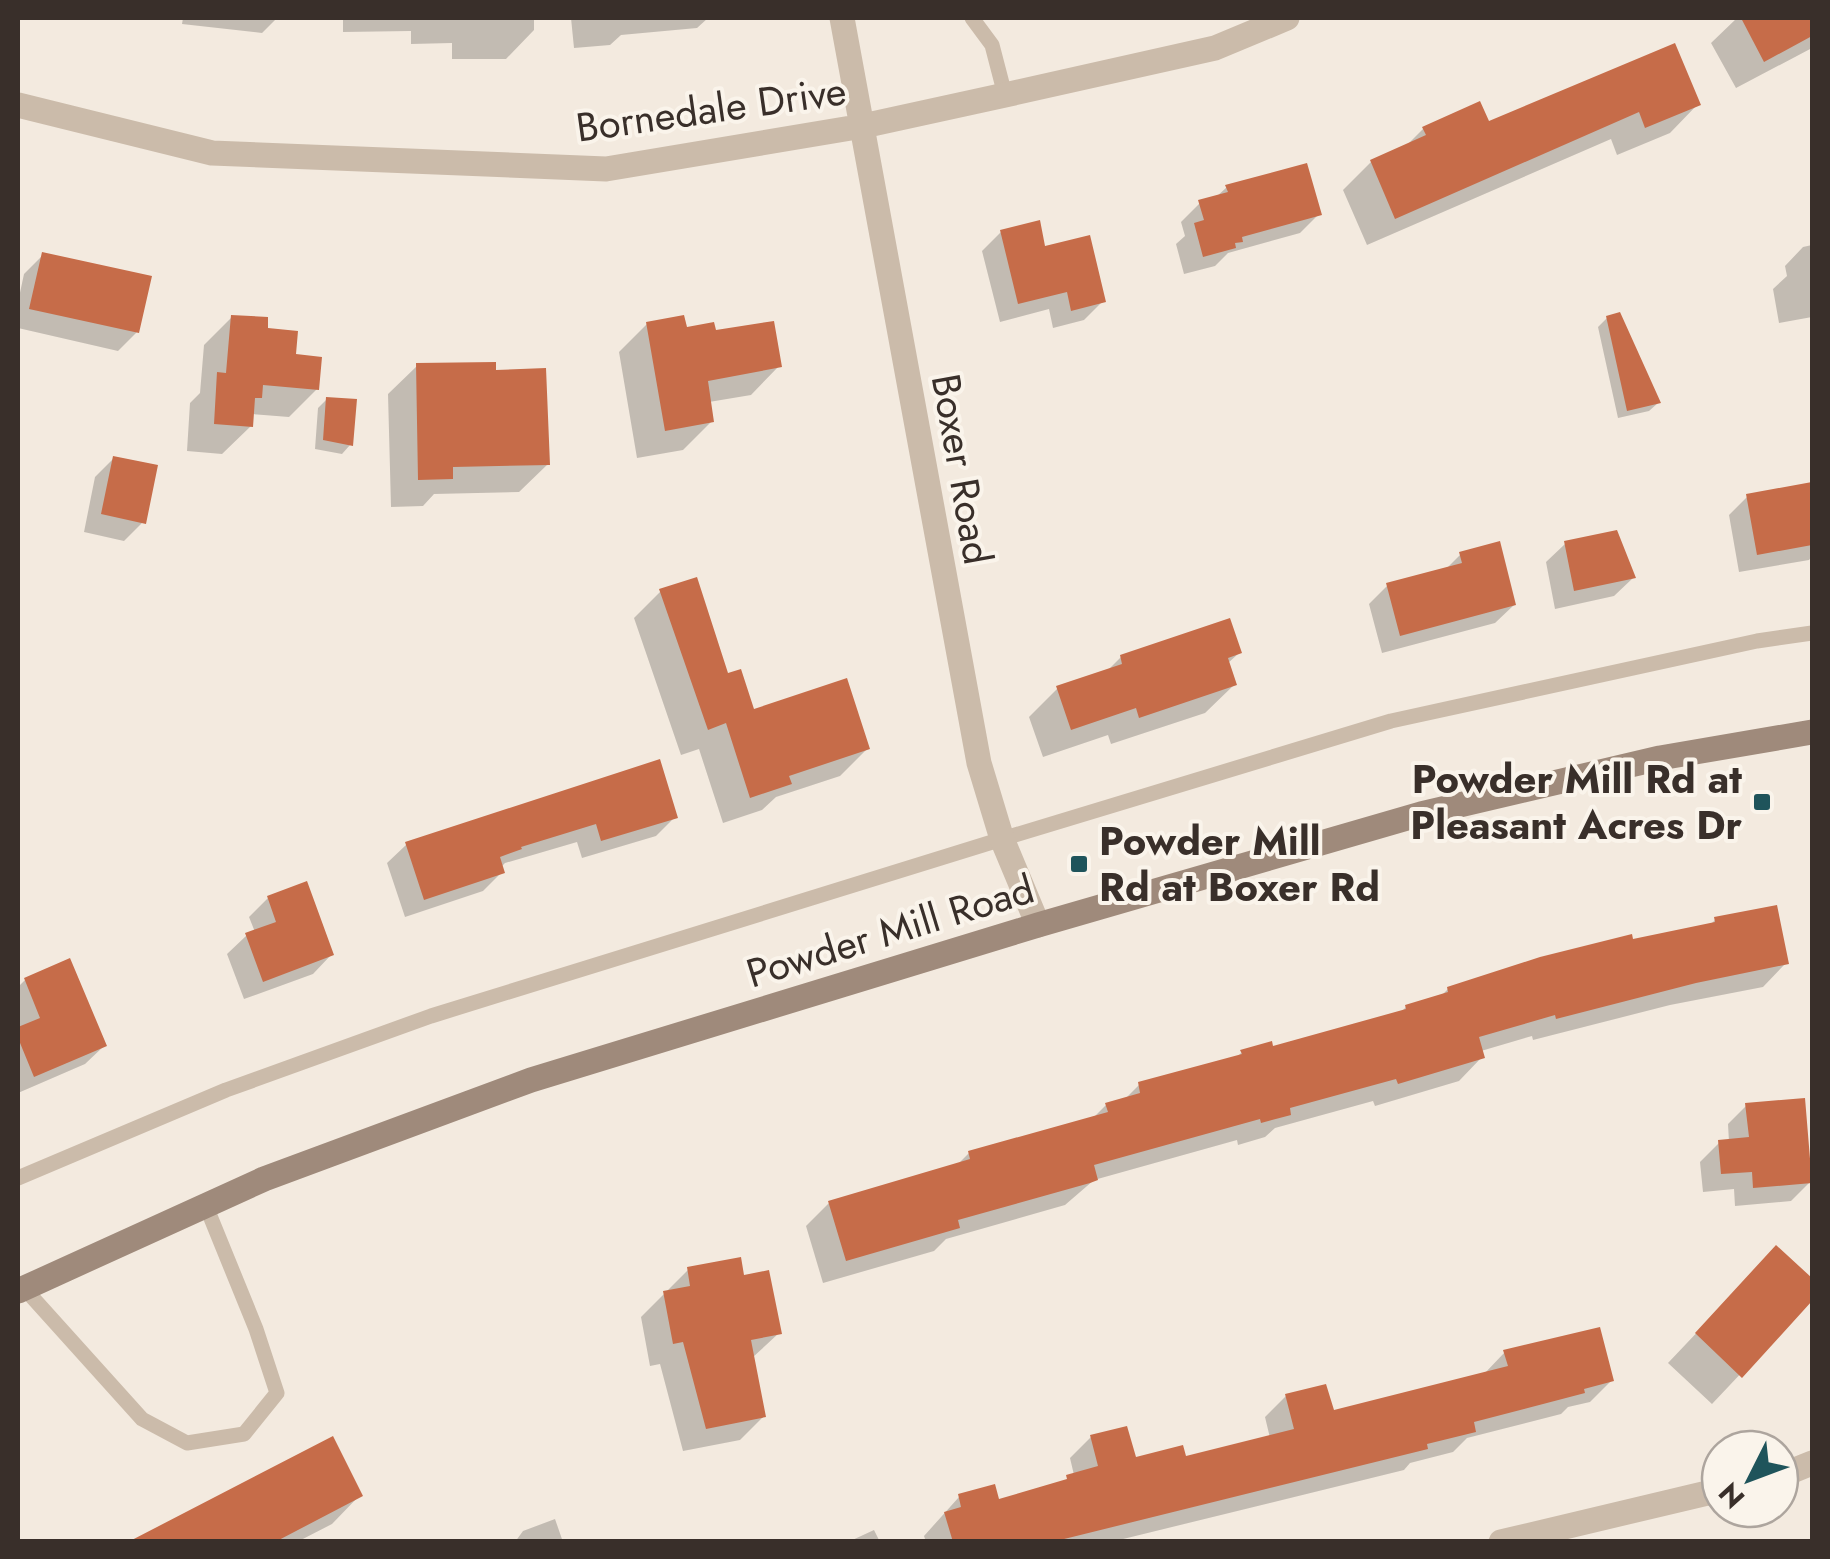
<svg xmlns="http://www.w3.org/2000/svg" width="1830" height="1559" viewBox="0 0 1830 1559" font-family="Jost,sans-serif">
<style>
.shadow{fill:#0003}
.building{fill:#c66c49}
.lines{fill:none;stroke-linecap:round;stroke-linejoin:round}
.lane{stroke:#cbbbaa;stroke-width:15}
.street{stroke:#cbbbaa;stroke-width:25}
.secondary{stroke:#9f8a7b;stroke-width:25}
.poi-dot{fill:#1f545b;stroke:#faf4eb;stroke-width:4}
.labels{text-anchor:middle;stroke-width:8;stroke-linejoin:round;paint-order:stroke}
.street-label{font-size:40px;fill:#392f2a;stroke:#faf4eb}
.poi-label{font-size:40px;font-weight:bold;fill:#392f2a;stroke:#faf4eb;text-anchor:end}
</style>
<rect width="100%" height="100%" fill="#f3eadf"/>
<path class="shadow" d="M 183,18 L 277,18 L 262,33 L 182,24 Z
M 343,18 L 534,18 L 534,30 L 506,59 L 452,59 L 452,43 L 411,44 L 411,31 L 343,32 Z
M 571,18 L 708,18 L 697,28 L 621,35 L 610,45 L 574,48 Z
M 1737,18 L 1812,18 L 1812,48 L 1736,88 L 1711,43 Z
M 1698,104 L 1670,133 L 1617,155 L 1611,139 L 1367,245 L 1343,190 L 1371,162 L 1405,147 L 1423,129 Z
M 1227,187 L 1319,214 L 1300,233 L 1228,253 L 1215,266 L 1184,274 L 1176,244 L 1185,236 L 1181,222 L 1200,203 L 1215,198 Z
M 1001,232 L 1044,249 L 1103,301 L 1084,320 L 1053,328 L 1049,309 L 1000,322 L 982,251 Z
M 1812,245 L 1812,317 L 1779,323 L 1773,289 L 1787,276 L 1785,266 L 1803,247 Z
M 43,255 L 137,332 L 118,351 L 18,328 L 18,302 L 24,274 Z
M 232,317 L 265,331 L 293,357 L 317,389 L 289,417 L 252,414 L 251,426 L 222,454 L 187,451 L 190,403 L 200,393 L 204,345 Z
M 1607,318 L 1658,403 L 1649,411 L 1618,418 L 1598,327 Z
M 647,324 L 714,333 L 779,366 L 751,395 L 709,402 L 712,421 L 683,450 L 637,458 L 619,352 Z
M 417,366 L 494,372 L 548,464 L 519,492 L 434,494 L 423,506 L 391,507 L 388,394 Z
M 327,399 L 350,445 L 342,454 L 315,449 L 318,408 Z
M 114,458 L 143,522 L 124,541 L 84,532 L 95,477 Z
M 1812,485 L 1812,556 L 1809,560 L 1739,572 L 1729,515 L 1748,496 Z
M 1565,544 L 1633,578 L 1614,596 L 1555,609 L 1546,562 Z
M 1461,554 L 1514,605 L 1495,623 L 1382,653 L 1369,604 L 1388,585 L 1445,570 Z
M 661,591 L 752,712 L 867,749 L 840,776 L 776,797 L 762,810 L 723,823 L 699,749 L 681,755 L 634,618 Z
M 1239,653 L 1227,664 L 1234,685 L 1205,713 L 1111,744 L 1108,735 L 1043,757 L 1029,717 L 1057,689 L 1106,672 L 1121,657 Z
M 658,762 L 675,817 L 656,836 L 582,858 L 577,842 L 505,863 L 500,868 L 502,872 L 483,891 L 405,917 L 387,863 L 406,845 Z
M 268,898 L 331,955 L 313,974 L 244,999 L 227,954 L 246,936 L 255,932 L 249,917 Z
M 1715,920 L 1786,963 L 1763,987 L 1670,1005 L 1533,1040 L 1532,1036 L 1481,1051 L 1482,1057 L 1459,1081 L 1375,1106 L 1373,1101 L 1275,1128 L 1265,1137 L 1238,1145 L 1237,1140 L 1094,1180 L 1065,1205 L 946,1239 L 934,1251 L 823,1283 L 806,1226 L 829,1203 L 957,1165 L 969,1153 L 1092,1119 L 1106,1105 L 1123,1101 L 1139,1085 L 1235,1059 L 1242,1052 L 1271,1049 L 1399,1014 L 1406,1007 L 1441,996 L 1448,989 L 1631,942 L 1709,926 Z
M 25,980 L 104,1046 L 85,1064 L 18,1093 L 18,987 Z
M 1747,1105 L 1810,1182 L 1791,1201 L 1735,1206 L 1734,1189 L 1703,1192 L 1700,1162 L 1719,1143 L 1729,1142 L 1728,1124 Z
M 1777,1248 L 1812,1282 L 1812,1298 L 1712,1404 L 1668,1363 Z
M 688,1270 L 779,1333 L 752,1358 L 764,1416 L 740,1440 L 683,1451 L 660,1364 L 650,1366 L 641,1317 Z
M 1505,1352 L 1611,1381 L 1590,1402 L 1568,1407 L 1561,1414 L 1467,1438 L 1453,1452 L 1410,1463 L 1404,1470 L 1111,1542 L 926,1542 L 924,1536 L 959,1497 L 997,1502 L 1060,1484 L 1074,1475 L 1070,1458 L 1091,1437 L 1134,1460 L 1184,1459 L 1270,1438 L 1265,1417 L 1286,1396 L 1332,1413 L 1484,1374 Z
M 360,1495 L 332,1524 L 297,1542 L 151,1542 Z
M 555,1519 L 563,1542 L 515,1542 L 523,1531 Z
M 874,1530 L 880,1542 L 848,1542 Z"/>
<path class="building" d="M 1741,18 L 1812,18 L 1812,36 L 1764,62 Z
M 1675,43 L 1701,105 L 1645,128 L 1639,112 L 1395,219 L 1370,160 L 1426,135 L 1422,127 L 1480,101 L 1489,121 Z
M 1307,163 L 1322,215 L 1242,237 L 1243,242 L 1235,243 L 1236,248 L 1203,257 L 1194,223 L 1204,220 L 1198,200 L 1228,192 L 1225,185 Z
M 1040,220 L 1045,246 L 1090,235 L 1106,302 L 1071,311 L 1067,292 L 1018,304 L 1000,230 Z
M 42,252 L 152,276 L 139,333 L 29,309 Z
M 1620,312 L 1661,403 L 1627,411 L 1606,316 Z
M 231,315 L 268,317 L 268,328 L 298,331 L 296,354 L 322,357 L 319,390 L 263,385 L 262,398 L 255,398 L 253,427 L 214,424 L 217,372 L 226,373 Z
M 684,315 L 687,327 L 714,322 L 716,330 L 774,321 L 782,367 L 708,381 L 714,422 L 665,431 L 646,322 Z
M 496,362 L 496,370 L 546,368 L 550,465 L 453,467 L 453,479 L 418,480 L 416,363 Z
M 326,397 L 357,399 L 353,446 L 323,440 Z
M 113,456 L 158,465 L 146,524 L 101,514 Z
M 1812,482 L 1812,545 L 1757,555 L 1746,494 Z
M 1617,530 L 1636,578 L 1574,591 L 1564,541 Z
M 1500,541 L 1516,605 L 1400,636 L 1386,583 L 1462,563 L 1459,552 Z
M 697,577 L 728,673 L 741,669 L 754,709 L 847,678 L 870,749 L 789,776 L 792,784 L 750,798 L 726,723 L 708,730 L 659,589 Z
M 1230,618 L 1242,653 L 1228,658 L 1237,685 L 1139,718 L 1136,708 L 1071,730 L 1056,686 L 1122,664 L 1120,655 Z
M 660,759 L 678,818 L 601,841 L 596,824 L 521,847 L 522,849 L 500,857 L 505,873 L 424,900 L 405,842 Z
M 307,881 L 334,955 L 263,982 L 245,933 L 276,922 L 267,896 Z
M 1777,905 L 1789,964 L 1696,983 L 1556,1019 L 1555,1015 L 1479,1037 L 1485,1058 L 1398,1084 L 1396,1079 L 1290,1108 L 1291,1115 L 1261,1123 L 1260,1119 L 1094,1165 L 1098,1180 L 1090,1183 L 958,1220 L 960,1228 L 846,1261 L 828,1201 L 970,1159 L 968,1151 L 1108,1112 L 1105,1103 L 1140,1093 L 1138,1082 L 1242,1054 L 1240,1050 L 1272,1041 L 1273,1046 L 1406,1009 L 1405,1005 L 1448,992 L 1447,987 L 1540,957 L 1632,934 L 1633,939 L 1715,922 L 1714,917 Z
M 70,958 L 107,1046 L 34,1077 L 18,1038 L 18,1027 L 40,1018 L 24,978 Z
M 1805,1098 L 1812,1183 L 1753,1188 L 1752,1172 L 1721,1174 L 1718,1140 L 1749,1137 L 1745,1103 Z
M 1776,1245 L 1812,1278 L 1812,1301 L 1742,1378 L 1695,1333 Z
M 741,1257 L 744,1275 L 769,1270 L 782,1334 L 751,1340 L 766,1417 L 706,1429 L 683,1342 L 673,1344 L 663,1291 L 690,1286 L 687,1267 Z
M 1600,1327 L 1614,1381 L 1584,1389 L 1585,1393 L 1474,1422 L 1476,1432 L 1427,1444 L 1428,1449 L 1052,1542 L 953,1542 L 944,1512 L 961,1507 L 958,1494 L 995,1484 L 999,1499 L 1067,1479 L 1066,1475 L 1098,1466 L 1090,1435 L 1127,1426 L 1136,1457 L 1183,1445 L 1186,1456 L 1294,1429 L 1285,1394 L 1326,1384 L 1334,1410 L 1508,1366 L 1503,1350 Z
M 333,1436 L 363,1496 L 275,1542 L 128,1542 Z"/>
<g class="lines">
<path class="lane" d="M 972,18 L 992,45 L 1005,95
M 18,1178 L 226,1090 L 431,1016 L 1002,839 L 1391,721 L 1757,641 L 1812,633
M 24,1288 L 142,1419 L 187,1443 L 244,1434 L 277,1393 L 256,1329 L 206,1206"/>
<path class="street" d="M 842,18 L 979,763 L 1002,839 L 1038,925
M 18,105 L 212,153 L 606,169 L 863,126 L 1005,95 L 1215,48 L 1287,18
M 1780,1476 L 1812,1463
M 1501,1542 L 1720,1490"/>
<path class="secondary" d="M 18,1291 L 264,1179 L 531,1080 L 1038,925 L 1421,814 L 1660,758 L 1812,732"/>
</g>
<g class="poi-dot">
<rect x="1752" y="792" width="20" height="20" rx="5"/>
<rect x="1069" y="854" width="20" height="20" rx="5"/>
</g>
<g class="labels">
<g class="street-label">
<text transform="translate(711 109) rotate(-8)" y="14">Bornedale Drive</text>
<text transform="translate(962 469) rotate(80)" y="14">Boxer Road</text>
<text transform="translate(890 931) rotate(-17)" y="14">Powder Mill Road</text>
</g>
<g class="poi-label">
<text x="1742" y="793">Powder Mill Rd at<tspan x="1742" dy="46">Pleasant Acres Dr</tspan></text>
<text x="1099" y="855" text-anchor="start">Powder Mill<tspan x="1099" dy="46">Rd at Boxer Rd</tspan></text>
</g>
</g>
<rect width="1830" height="1559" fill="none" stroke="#392f2a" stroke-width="40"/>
<g transform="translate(1750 1479) rotate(228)"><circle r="48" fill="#faf4eb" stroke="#ada59e" stroke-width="2.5"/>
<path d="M0-8L18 38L0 25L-18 38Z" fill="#1f545b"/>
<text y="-15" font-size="28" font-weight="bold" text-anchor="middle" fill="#392f2a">N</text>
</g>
</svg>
